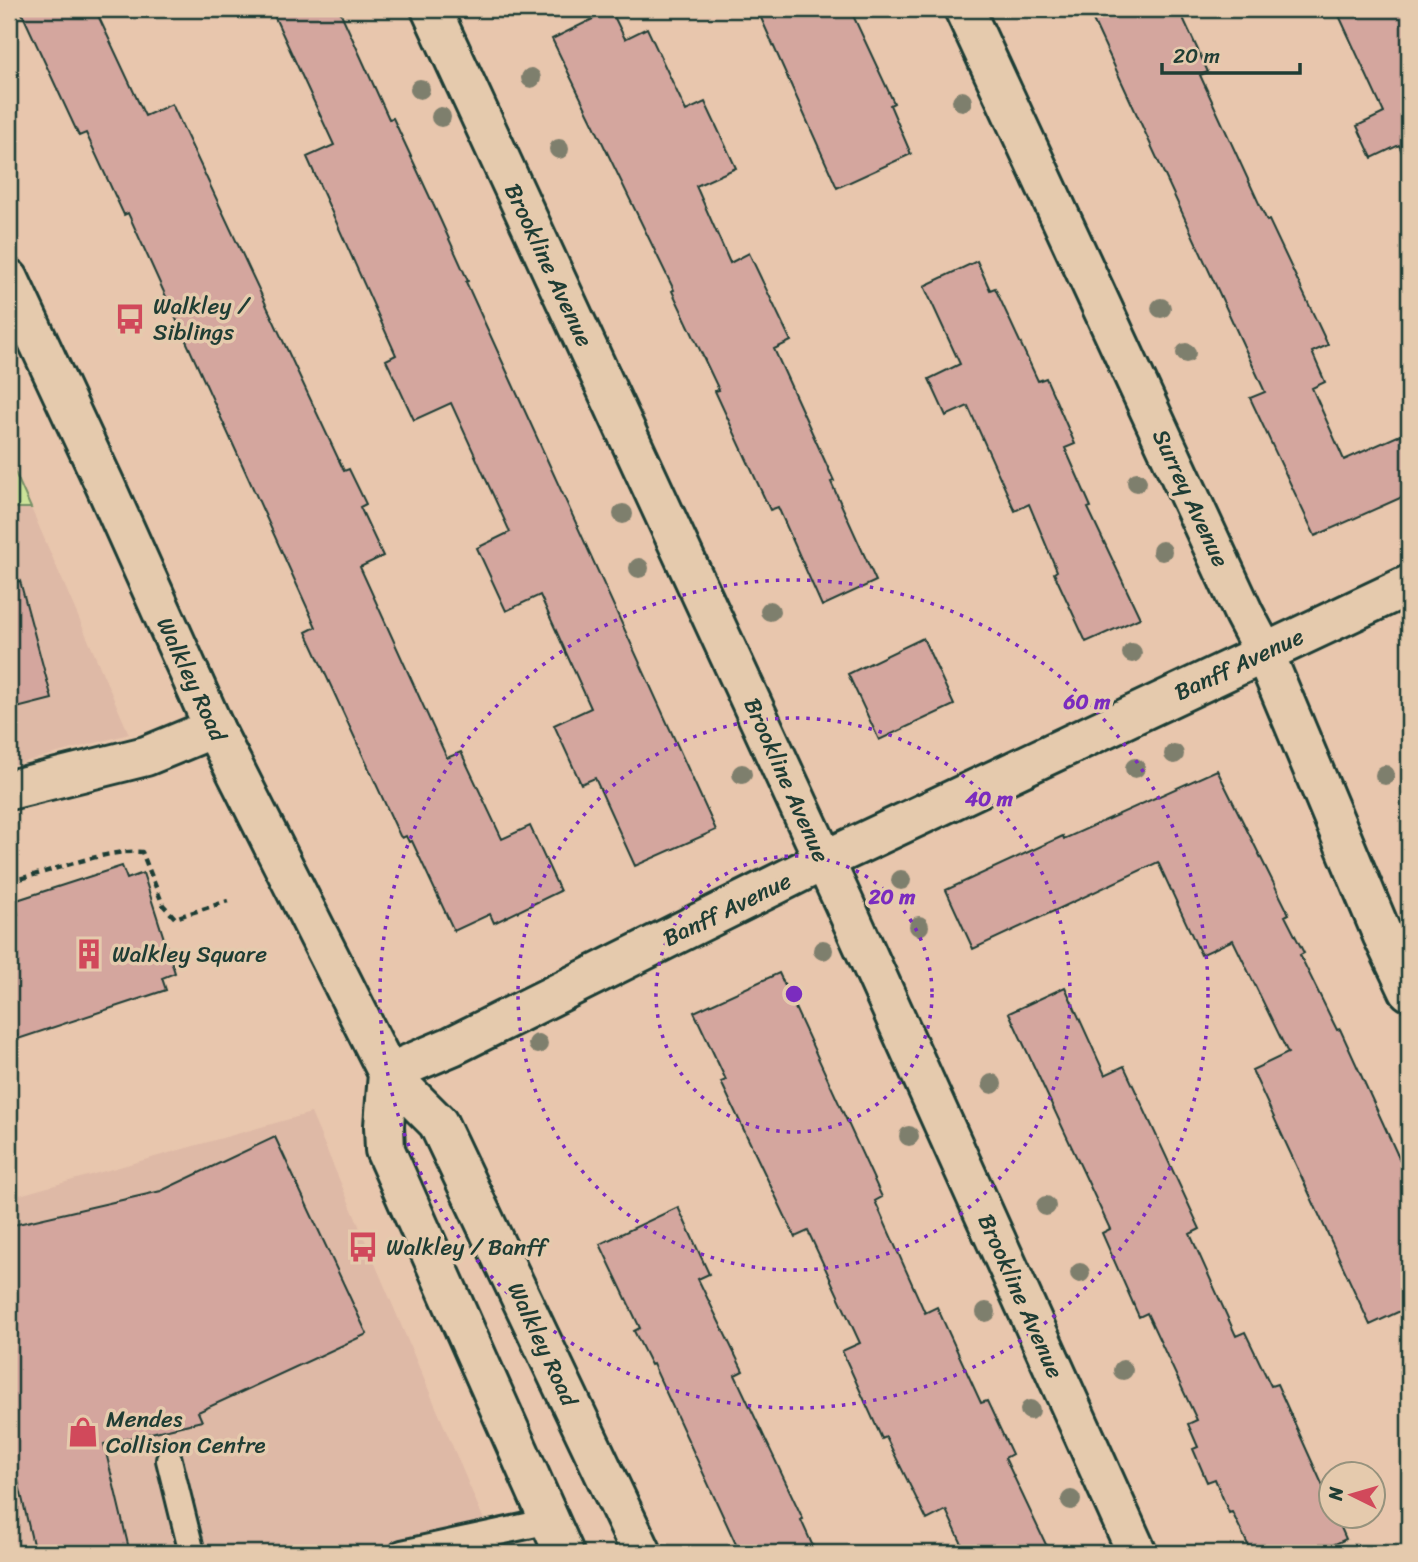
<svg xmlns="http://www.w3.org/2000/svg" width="1418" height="1562" viewBox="0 0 1418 1562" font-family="Sriracha,sans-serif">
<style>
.built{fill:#deb9a6}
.green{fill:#cce399;stroke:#769066;stroke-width:2}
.building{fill:#d4a69e;stroke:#1f3d34;stroke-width:2}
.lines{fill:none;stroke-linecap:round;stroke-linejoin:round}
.service-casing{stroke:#1f3d34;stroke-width:30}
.minor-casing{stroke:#1f3d34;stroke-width:44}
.secondary-casing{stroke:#1f3d34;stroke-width:44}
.path{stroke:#1f3d34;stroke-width:4.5;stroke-dasharray:7 5;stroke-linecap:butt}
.service{stroke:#e5caad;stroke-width:24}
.minor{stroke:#e5caad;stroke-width:38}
.secondary{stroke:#e5caad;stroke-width:38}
.tree{fill:#7e7f6d}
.ring{fill:none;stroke:#7b2cbf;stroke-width:3.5;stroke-dasharray:3.5 7}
.labels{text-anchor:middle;stroke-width:7;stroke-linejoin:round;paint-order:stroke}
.street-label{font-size:23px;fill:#1f3d34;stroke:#e5caad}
.poi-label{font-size:23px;fill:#1f3d34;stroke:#e5caad;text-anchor:start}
.centre{fill:#7b2cbf;stroke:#e5caad;stroke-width:3.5}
.ring-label{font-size:21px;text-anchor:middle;font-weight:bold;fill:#7b2cbf;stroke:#e5caad;stroke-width:7;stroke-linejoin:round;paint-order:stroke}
</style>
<rect width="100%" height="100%" fill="#e8c6ad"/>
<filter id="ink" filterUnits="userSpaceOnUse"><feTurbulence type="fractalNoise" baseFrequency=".0143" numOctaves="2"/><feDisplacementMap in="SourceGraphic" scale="14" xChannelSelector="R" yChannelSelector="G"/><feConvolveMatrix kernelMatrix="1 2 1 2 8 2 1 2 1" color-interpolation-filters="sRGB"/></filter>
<g filter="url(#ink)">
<path class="built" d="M 9,508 L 31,508 L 129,734 L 9,766 Z
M 311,1113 L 498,1553 L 9,1553 L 9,1198 Z"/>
<path class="green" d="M 9,459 L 31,508 L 9,508 Z"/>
<path class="building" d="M 20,9 L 95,9 L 145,116 L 172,104 L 344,471 L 349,469 L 366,504 L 360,507 L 383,556 L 360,567 L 447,758 L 461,752 L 502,839 L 530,826 L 560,891 L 494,923 L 490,914 L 454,931 L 412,841 L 409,842 L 406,836 L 402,838 L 400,836 L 306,632 L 316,627 L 128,213 L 124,215 L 86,133 L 79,136 Z
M 271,9 L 339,9 L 389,119 L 393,118 L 440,219 L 468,281 L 466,282 L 716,830 L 635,866 L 595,778 L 581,784 L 554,725 L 591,708 L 540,595 L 506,611 L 477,548 L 510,532 L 451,403 L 414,420 L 386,360 L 396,355 L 307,157 L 334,145 Z
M 757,9 L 850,9 L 894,103 L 890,105 L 911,154 L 837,188 Z
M 1088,9 L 1179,9 L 1208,72 L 1200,75 L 1267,221 L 1269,220 L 1328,345 L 1312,352 L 1325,382 L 1312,388 L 1344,460 L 1409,431 L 1409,494 L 1315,536 L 1250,398 L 1265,392 Z
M 1336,9 L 1409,9 L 1409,167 L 1399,145 L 1372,158 L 1357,126 L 1384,113 Z
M 611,10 L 625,39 L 647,28 L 686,111 L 705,102 L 736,168 L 696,186 L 730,263 L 749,253 L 791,341 L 774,349 L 834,481 L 831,482 L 876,581 L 822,606 L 778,507 L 770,510 L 715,391 L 719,390 L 672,291 L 674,290 L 552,39 Z
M 977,261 L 990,290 L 995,288 L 1038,381 L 1046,378 L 1075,444 L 1065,448 L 1091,507 L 1088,508 L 1140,618 L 1086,642 L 1054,573 L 1057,571 L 1029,504 L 1015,511 L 968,406 L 946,416 L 929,379 L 960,364 L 924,286 Z
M 20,581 L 52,699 L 9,710 L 9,583 Z
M 923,638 L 954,705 L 879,740 L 848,674 Z
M 1217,770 L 1289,914 L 1285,916 L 1304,953 L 1300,955 L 1337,1030 L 1340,1029 L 1409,1180 L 1409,1307 L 1370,1325 L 1252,1070 L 1288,1053 L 1233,940 L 1201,955 L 1158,862 L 973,949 L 946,890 L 1063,836 L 1064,839 Z
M 122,866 L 127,879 L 143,873 L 175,973 L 162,978 L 166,990 L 18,1039 L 9,1008 L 9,917 L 18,914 L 14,901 Z
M 779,973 L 882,1197 L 875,1201 L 925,1313 L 937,1307 L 981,1403 L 987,1401 L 1012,1454 L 1005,1458 L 1050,1553 L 966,1553 L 946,1510 L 927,1520 L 886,1437 L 882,1439 L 842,1351 L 860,1343 L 808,1231 L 795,1237 L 721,1082 L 726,1080 L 694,1012 Z
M 1065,987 L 1105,1075 L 1124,1066 L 1200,1229 L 1190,1234 L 1236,1336 L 1245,1332 L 1271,1386 L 1277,1384 L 1331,1504 L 1331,1516 L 1336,1516 L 1346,1539 L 1316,1553 L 1252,1553 L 1232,1512 L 1229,1513 L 1215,1479 L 1207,1482 L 1193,1449 L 1198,1447 L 1188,1424 L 1197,1420 L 1147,1313 L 1139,1317 L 1102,1233 L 1110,1229 L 1009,1013 Z
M 275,1137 L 367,1334 L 198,1412 L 202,1421 L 104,1444 L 130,1553 L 35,1553 L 9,1442 L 9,1226 L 161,1191 Z
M 678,1207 L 709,1274 L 698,1279 L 743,1371 L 735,1375 L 803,1519 L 801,1520 L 816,1553 L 740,1553 L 653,1364 L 651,1365 L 634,1331 L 640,1328 L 600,1244 Z"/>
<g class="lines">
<g class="service-casing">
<path id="service" d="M 169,1460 L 192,1553
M 402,1553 L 550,1521"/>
</g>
<g class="minor-casing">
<path id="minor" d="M 431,9 L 843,901 L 1137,1553
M 964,9 L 1244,614 L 1264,652 L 1382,934 L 1409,991
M 9,790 L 146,756 L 214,728
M 388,1073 L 452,1046 L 823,861 L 1409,585"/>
</g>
<g class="secondary-casing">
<path id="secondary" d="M 9,279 L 105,485 L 214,728 L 388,1073 L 438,1123 L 642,1553
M 388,1073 L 384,1126 L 385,1150 L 564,1553"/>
</g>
<path class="path" d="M 9,881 C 51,873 101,849 142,852 L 163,905 L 175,918 L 228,901"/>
<use href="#service" class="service"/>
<use href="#minor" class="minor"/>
<use href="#secondary" class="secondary"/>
</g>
<g class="tree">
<circle cx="531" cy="78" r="10"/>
<circle cx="420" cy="89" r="10"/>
<circle cx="962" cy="101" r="10"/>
<circle cx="441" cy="117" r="10"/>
<circle cx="559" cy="149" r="10"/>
<circle cx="1161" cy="308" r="10"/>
<circle cx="1186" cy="353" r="10"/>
<circle cx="1137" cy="482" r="10"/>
<circle cx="623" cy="514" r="10"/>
<circle cx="1162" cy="551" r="10"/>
<circle cx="639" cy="568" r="10"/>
<circle cx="770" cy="611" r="10"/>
<circle cx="1132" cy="653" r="10"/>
<circle cx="1174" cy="754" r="10"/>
<circle cx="1135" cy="768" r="10"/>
<circle cx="742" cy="774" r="10"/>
<circle cx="1385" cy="775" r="10"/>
<circle cx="901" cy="880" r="10"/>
<circle cx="919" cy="926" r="10"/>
<circle cx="823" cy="950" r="10"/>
<circle cx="538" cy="1044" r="10"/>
<circle cx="992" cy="1084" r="10"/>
<circle cx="909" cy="1136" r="10"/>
<circle cx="1046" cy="1206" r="10"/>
<circle cx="1080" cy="1273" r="10"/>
<circle cx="986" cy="1312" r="10"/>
<circle cx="1123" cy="1370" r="10"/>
<circle cx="1030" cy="1410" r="10"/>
<circle cx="1071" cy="1500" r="10"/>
</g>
</g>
<g class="ring">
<circle cx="794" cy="994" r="138"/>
<circle cx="794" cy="994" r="276"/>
<circle cx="794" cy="994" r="414"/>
</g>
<defs>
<g id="bus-bare" transform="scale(2.415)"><path d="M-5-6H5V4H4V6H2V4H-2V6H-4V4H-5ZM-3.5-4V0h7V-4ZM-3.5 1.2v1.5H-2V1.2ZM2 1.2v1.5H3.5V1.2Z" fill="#d1495b" stroke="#e5caad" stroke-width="2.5" paint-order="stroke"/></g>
<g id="building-bare" transform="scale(2.415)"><path d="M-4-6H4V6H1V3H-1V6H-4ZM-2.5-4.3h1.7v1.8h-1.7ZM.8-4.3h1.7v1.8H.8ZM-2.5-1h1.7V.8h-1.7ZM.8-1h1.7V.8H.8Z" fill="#d1495b" stroke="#e5caad" stroke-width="2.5" paint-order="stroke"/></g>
<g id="shop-bare" transform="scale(2.415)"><path d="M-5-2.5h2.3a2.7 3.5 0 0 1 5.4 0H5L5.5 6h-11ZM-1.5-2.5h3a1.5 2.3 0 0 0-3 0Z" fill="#d1495b" stroke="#e5caad" stroke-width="2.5" paint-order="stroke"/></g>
</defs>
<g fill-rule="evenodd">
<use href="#bus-bare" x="130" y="319"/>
<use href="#building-bare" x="89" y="954"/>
<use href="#bus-bare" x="363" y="1247"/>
<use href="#shop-bare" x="83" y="1432"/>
</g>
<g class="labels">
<g class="street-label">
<text transform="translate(549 265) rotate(65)" y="8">Brookline Avenue</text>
<text transform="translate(1191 498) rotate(65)" y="8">Surrey Avenue</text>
<text transform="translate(1239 664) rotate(-25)" y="8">Banff Avenue</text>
<text transform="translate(192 679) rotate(65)" y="8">Walkley Road</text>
<text transform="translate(787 780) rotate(66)" y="8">Brookline Avenue</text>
<text transform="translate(727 909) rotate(-26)" y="8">Banff Avenue</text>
<text transform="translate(1021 1296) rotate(66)" y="8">Brookline Avenue</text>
<text transform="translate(543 1344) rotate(65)" y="8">Walkley Road</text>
</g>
<g class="poi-label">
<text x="153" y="314">Walkley /<tspan x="153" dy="26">Siblings</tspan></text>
<text x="112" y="962">Walkley Square</text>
<text x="386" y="1255">Walkley / Banff</text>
<text x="106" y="1427">Mendes<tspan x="106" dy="26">Collision Centre</tspan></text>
</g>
</g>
<circle cx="794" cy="994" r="10" class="centre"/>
<g class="ring-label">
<text x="1087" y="709">60 m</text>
<text x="989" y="806">40 m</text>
<text x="892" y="904">20 m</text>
</g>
<rect width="1418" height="1562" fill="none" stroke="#e5caad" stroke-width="35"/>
<rect x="18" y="18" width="1383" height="1527" fill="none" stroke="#1f3d34" stroke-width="2.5" filter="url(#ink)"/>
<g transform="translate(1352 1495) rotate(275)"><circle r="33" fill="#e5caad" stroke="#96927d" stroke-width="2"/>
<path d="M0-5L12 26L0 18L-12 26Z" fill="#d1495b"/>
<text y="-10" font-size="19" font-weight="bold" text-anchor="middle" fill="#1f3d34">N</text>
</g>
<path d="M1162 63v10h138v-10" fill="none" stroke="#1f3d34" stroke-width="3.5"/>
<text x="1173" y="63" font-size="21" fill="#1f3d34" stroke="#e5caad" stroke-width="5" paint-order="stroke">20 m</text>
</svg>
